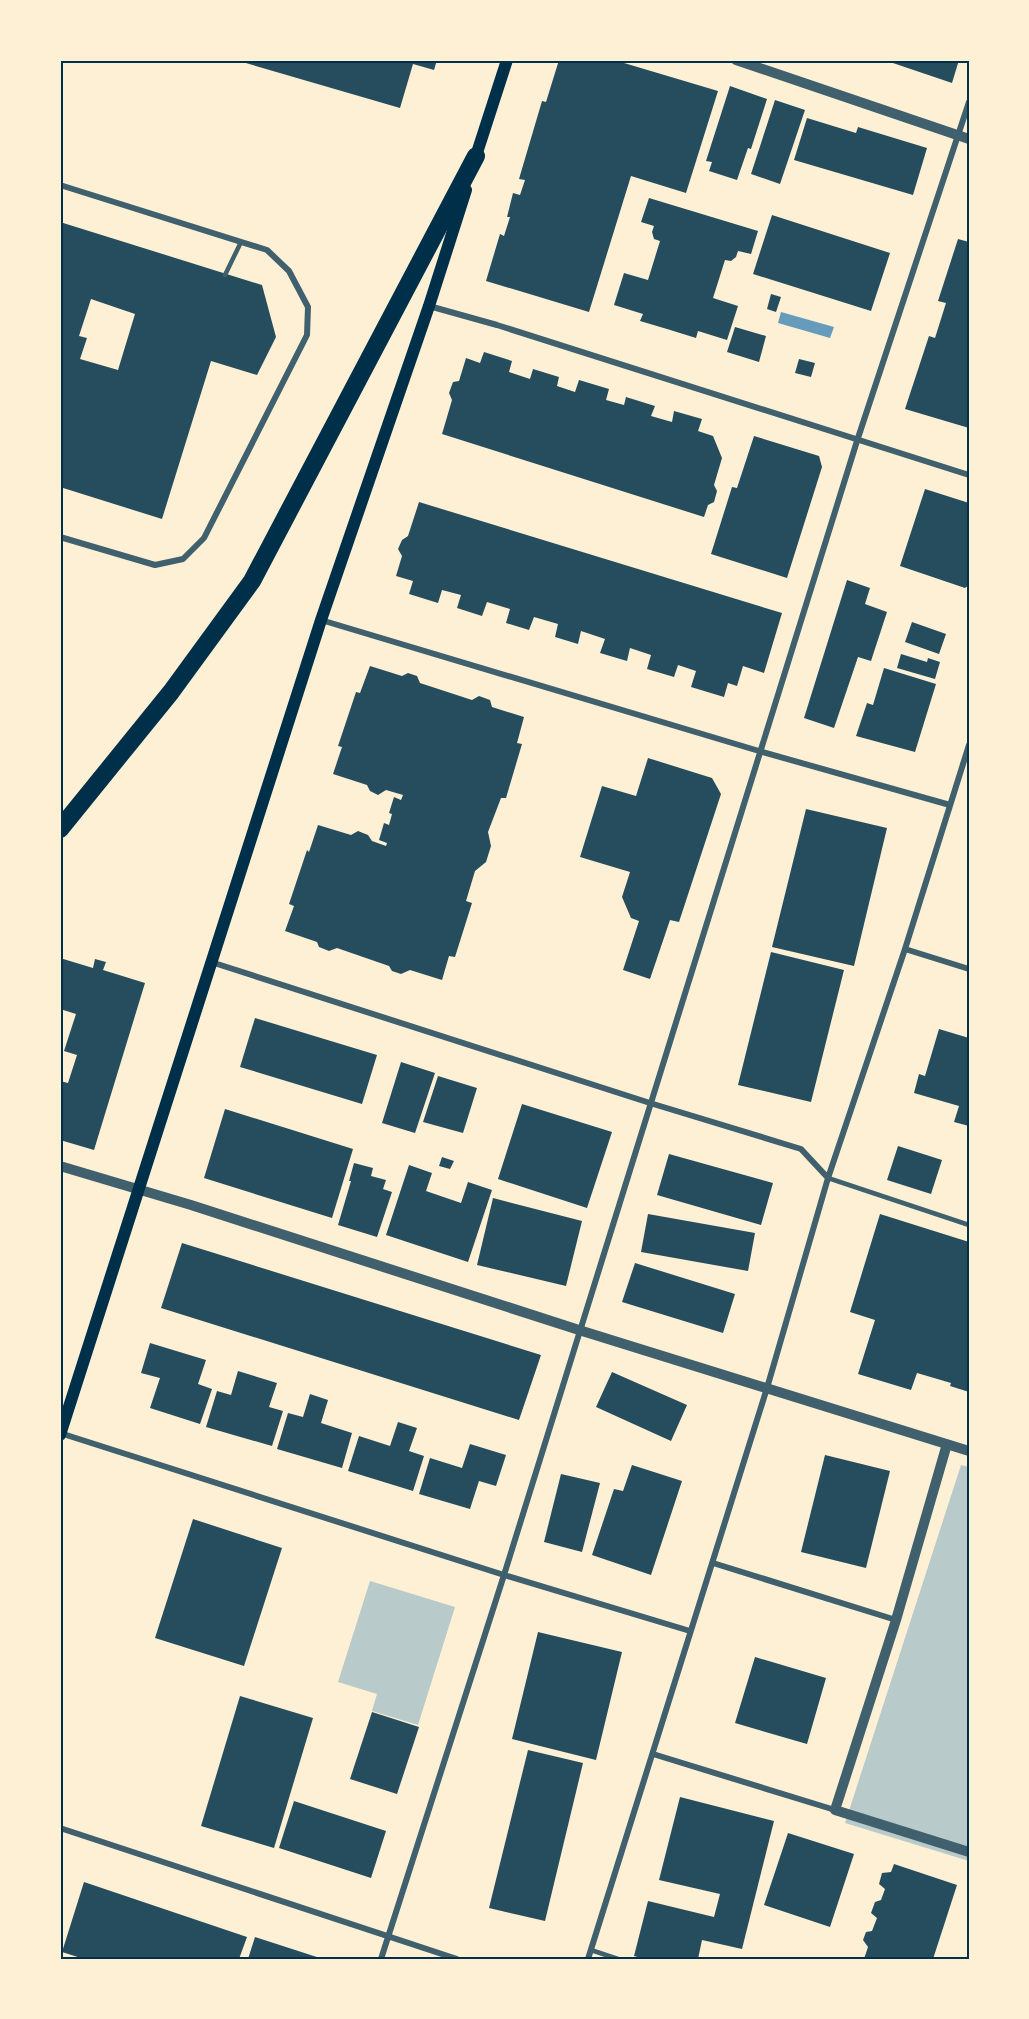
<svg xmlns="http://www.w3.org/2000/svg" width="1029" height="2019" viewBox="0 0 1029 2019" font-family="'Titillium Web',sans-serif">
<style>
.green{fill:#b9caca}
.water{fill:#669bbc}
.building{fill:#264d5e;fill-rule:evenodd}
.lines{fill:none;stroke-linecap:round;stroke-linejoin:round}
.service{stroke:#3f606c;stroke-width:4.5}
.minor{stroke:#3f606c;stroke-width:6}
.tertiary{stroke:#3f606c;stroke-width:10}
.secondary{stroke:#003049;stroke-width:12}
.motorway{stroke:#003049;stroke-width:18}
.neatline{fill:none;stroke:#003049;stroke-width:2}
</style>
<rect width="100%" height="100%" fill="#fdf0d5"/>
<path class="green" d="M 961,1465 L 969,1467 L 969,1861 L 845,1823 Z
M 370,1581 L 455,1607 L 418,1725 L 372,1711 L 377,1694 L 338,1682 Z"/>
<path class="water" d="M 781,312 L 834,327 L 830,338 L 778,323 Z"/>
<path class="building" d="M 437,60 L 434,70 L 413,64 L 400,108 L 239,61 Z
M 559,60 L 614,60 L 718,91 L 686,193 L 631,176 L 589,312 L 486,281 L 500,234 L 504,236 L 510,217 L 507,217 L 513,193 L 520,195 L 525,180 L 519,179 L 542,101 L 546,102 Z
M 884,60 L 959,60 L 952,83 Z
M 730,86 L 767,99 L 751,149 L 748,148 L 737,180 L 709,171 L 712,162 L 706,161 Z
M 775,100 L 805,110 L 780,184 L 751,174 Z
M 807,118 L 856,133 L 858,127 L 927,148 L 913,195 L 794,160 Z
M 649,198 L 758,231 L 751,254 L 738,251 L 736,257 L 731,261 L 725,260 L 713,298 L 738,306 L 727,340 L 698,331 L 696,338 L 667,329 L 640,321 L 643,314 L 614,305 L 624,273 L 648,280 L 660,241 L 654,239 L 652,232 L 654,226 L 641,222 Z
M 772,215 L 890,253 L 871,311 L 753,274 Z
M 60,222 L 262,285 L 276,337 L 257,375 L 211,361 L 162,519 L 60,487 ZM 91,299 L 135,314 L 118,370 L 80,359 L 87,338 L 79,336 Z
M 958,239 L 969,242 L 969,428 L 905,409 L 929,336 L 935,338 L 946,303 L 938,301 Z
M 771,294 L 781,297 L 776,312 L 767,309 Z
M 735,327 L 766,336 L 759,362 L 727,352 Z
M 484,352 L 512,361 L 509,372 L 530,379 L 533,369 L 559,377 L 557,386 L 575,392 L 579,380 L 609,389 L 606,400 L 624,405 L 626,397 L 655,406 L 651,416 L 672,422 L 674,411 L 702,419 L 698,431 L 713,436 L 722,458 L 714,485 L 717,491 L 714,502 L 708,505 L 704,517 L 442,434 L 452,400 L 449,393 L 453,382 L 459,381 L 466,358 L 480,363 Z
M 799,359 L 815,363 L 811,377 L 795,373 Z
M 754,436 L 819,456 L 822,467 L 787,578 L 711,554 L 732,487 L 737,488 Z
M 925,489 L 969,503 L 969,585 L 965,588 L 900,566 Z
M 419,502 L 782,613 L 764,673 L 743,666 L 737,686 L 728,683 L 724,697 L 691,687 L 696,671 L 678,665 L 674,677 L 647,669 L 651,655 L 630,648 L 627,661 L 600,653 L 605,639 L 581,631 L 578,644 L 555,637 L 558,624 L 534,617 L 529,630 L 506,623 L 510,609 L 487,602 L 482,616 L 457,608 L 461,595 L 442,590 L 438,603 L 409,594 L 413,581 L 396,576 L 402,556 L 398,549 L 402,540 L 408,536 Z
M 847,580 L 870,588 L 865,604 L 887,612 L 871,661 L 858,657 L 834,728 L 804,718 Z
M 912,622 L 946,634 L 939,654 L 905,642 Z
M 901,654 L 927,662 L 928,658 L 940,662 L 935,679 L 897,668 Z
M 370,666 L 402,676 L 408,673 L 417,676 L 420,683 L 472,700 L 479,696 L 490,700 L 492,707 L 524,717 L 517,743 L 522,744 L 506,798 L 501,798 L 488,832 L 491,846 L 486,862 L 475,871 L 466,901 L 472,903 L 455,957 L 449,956 L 442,980 L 410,970 L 401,974 L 392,971 L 389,966 L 337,948 L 329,951 L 319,947 L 317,942 L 285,931 L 294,906 L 289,904 L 307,850 L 309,852 L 318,825 L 351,835 L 358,831 L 368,835 L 372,841 L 386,846 L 387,843 L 379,840 L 384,823 L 389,825 L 392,814 L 389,813 L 394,797 L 401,800 L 403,795 L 386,790 L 378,795 L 370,791 L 367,785 L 333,774 L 342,747 L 338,746 L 356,692 L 360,693 Z
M 884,668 L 936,684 L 915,752 L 856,736 L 867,703 L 873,705 Z
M 648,758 L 712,778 L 721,794 L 679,922 L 670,920 L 650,979 L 623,970 L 639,921 L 631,918 L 622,897 L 630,872 L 580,857 L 602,786 L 636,796 Z
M 806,809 L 887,828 L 854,966 L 772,947 Z
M 771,952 L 844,970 L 811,1102 L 738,1085 Z
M 60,958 L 93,968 L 95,959 L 106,962 L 103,970 L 145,983 L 94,1150 L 60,1140 L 60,1081 L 68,1083 L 77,1055 L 64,1051 L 76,1014 L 60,1009 Z
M 255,1018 L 377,1055 L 362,1104 L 240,1067 Z
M 939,1029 L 969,1038 L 969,1126 L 954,1122 L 959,1106 L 914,1093 L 919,1074 L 925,1076 Z
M 401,1062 L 435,1073 L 415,1133 L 382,1123 Z
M 438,1076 L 477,1088 L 463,1133 L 423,1122 Z
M 522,1104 L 612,1132 L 587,1208 L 498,1179 Z
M 225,1109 L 353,1149 L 332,1218 L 204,1178 Z
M 898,1146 L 942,1160 L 931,1194 L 887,1180 Z
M 669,1154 L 773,1183 L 761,1225 L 657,1195 Z
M 442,1157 L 454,1161 L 450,1169 L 439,1166 Z
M 354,1163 L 373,1168 L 371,1176 L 386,1180 L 383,1189 L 392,1192 L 377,1237 L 338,1225 L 351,1181 L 349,1181 Z
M 409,1165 L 432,1173 L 426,1191 L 461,1203 L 468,1182 L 492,1190 L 468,1262 L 386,1235 Z
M 493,1198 L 582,1221 L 566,1286 L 477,1265 Z
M 648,1214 L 755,1233 L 748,1271 L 641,1252 Z
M 880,1214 L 969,1242 L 969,1392 L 950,1386 L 951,1383 L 917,1373 L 911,1390 L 858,1374 L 875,1320 L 850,1312 Z
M 182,1243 L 541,1355 L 519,1420 L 161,1308 Z
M 635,1263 L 735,1294 L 723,1333 L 622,1302 Z
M 150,1343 L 206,1360 L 198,1384 L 212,1389 L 200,1424 L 150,1408 L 160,1378 L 141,1373 Z
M 238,1371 L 277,1383 L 269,1407 L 283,1411 L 272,1446 L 206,1427 L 217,1391 L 231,1395 Z
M 612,1372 L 687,1405 L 671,1441 L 596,1407 Z
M 310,1394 L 328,1400 L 321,1423 L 352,1433 L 342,1468 L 277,1449 L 288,1413 L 303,1417 Z
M 398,1422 L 417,1428 L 409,1451 L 424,1456 L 413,1491 L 348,1471 L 359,1436 L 390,1446 Z
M 470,1444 L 506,1455 L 496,1486 L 479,1481 L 470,1509 L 419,1494 L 430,1458 L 462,1468 Z
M 825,1455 L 890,1471 L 866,1568 L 801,1552 Z
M 632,1465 L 682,1481 L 651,1575 L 592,1555 L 614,1489 L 623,1491 Z
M 561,1474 L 600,1483 L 582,1552 L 544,1542 Z
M 193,1519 L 282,1548 L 244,1666 L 155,1638 Z
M 538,1632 L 622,1652 L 596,1760 L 512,1739 Z
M 755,1657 L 826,1678 L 807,1744 L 735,1723 Z
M 240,1696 L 313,1718 L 274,1848 L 201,1826 Z
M 372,1712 L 419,1727 L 397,1794 L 350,1779 Z
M 528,1750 L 583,1763 L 545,1921 L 489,1908 Z
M 680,1797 L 774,1821 L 742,1949 L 702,1940 L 698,1959 L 645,1959 L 634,1956 L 648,1901 L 714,1917 L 720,1894 L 659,1880 Z
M 294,1801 L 386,1831 L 371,1878 L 279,1848 Z
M 788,1833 L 854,1854 L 830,1927 L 764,1905 Z
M 894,1864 L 957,1885 L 933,1959 L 864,1959 L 868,1947 L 863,1940 L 866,1932 L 872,1931 L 877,1918 L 871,1913 L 875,1902 L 881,1900 L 885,1889 L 879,1884 L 882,1873 L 891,1872 Z
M 84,1882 L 247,1937 L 239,1959 L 84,1959 L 62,1952 Z
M 255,1937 L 323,1959 L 248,1959 Z"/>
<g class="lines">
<path class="service" d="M 225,275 L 241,242
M 828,1178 L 969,1225
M 591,1950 L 618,1959"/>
<path class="minor" d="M 60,185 L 267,250 L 289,271 L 308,307 L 307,335 L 204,538 L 183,559 L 155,565 L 60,537
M 429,306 L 497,325 L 969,475
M 321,620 L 759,751 L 950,805
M 905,949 L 969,969
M 211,962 L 650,1103 L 801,1149 L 828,1178
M 60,1433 L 504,1575 L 690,1631
M 713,1563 L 896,1620
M 653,1754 L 835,1810
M 60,1828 L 457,1959
M 381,1959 L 504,1575 L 857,441 L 969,102
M 588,1959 L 767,1388 L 828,1178 L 905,949 L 969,745"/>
<path class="tertiary" d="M 736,60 L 969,139
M 60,1166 L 191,1205 L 579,1330 L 969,1451
M 947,1444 L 896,1620 L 835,1810 L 969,1852"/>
<path class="secondary" d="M 474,162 L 507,60
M 60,1435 L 321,620 L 429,306 L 466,190"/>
<path class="motorway" d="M 60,829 L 171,692 L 252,581 L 476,156"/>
</g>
<rect width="1029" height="2019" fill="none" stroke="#fdf0d5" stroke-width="123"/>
<rect x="62" y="62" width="906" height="1896" class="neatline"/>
</svg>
